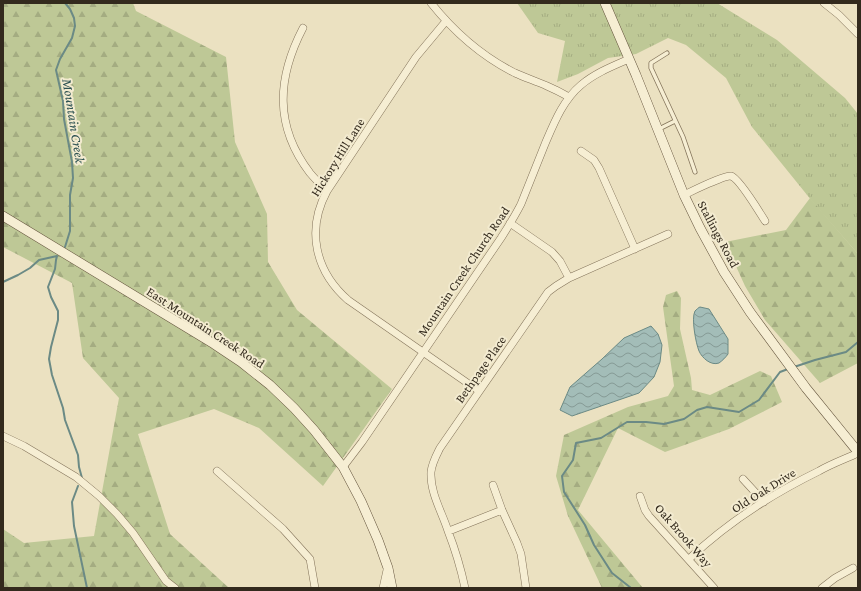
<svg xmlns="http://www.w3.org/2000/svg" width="861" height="591" viewBox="0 0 861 591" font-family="'Crimson Pro',serif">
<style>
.grass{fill:url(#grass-tufts)}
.forest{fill:url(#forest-firs)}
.water{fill:url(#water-waves);stroke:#6b8a85}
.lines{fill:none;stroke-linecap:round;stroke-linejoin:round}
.stream{stroke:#6b8a85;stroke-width:2}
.lane-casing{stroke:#83735a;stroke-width:5}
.street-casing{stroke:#83735a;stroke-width:8}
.secondary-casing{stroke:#64543d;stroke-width:10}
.lane{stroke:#f6eed3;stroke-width:3.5}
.street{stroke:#f6eed3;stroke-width:7}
.secondary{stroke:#f6eed3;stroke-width:9}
.labels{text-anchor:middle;stroke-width:4;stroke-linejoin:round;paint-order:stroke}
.street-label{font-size:13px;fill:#332a1d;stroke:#f3ebd0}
.water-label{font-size:14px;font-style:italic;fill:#2d5252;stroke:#f3ebd0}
</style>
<defs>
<pattern id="grass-tufts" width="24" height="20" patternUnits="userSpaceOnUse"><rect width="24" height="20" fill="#bec896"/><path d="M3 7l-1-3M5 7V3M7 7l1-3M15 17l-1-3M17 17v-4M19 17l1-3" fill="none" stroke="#a4ac81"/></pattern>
<pattern id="forest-firs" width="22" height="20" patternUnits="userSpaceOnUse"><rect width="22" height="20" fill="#bec896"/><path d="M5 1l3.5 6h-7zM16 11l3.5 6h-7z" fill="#a4ac81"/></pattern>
<pattern id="water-waves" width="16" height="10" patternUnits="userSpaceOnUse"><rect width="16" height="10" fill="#a3bdb8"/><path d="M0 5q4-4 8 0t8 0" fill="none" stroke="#859a95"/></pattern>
</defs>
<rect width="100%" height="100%" fill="#ebe1c1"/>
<path class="grass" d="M 517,3 L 717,3 L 777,40 L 845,98 L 858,114 L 858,254 L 816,206 L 752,127 L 726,78 L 686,45 L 668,38 L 636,54 L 608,58 L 578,74 L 557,82 L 565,41 L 538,33 Z"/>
<path class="forest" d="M 3,3 L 133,3 L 136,11 L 226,57 L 235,142 L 267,214 L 268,262 L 297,310 L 392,389 L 323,486 L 259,428 L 214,409 L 138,434 L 170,534 L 229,588 L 3,588 L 3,529 L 24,543 L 94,536 L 119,398 L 83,358 L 72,283 L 3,247 Z
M 810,198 L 858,254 L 858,363 L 820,383 L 765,320 L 745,286 L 725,242 L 786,230 Z
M 677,291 L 681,298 L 680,329 L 691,378 L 692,390 L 710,395 L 760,371 L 771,376 L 782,402 L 729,429 L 665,452 L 618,428 L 578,510 L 643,588 L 602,588 L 568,516 L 556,476 L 564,435 L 628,407 L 668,396 L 674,386 L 663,307 L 666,295 Z"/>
<path class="water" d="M 700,307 L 709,309 L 728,339 L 728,354 C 726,357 722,361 719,363 C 711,366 702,358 699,351 C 696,344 691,318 695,311 C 696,310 699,307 700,307 Z
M 651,326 L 658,334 L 662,345 L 660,362 L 654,377 L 639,393 L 572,416 L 560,410 L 570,387 L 602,359 L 624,338 Z"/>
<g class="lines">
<path class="stream" d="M 65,247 L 70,231 L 70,195 L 73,178 L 72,162 L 64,119 L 63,101 L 56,70 L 60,59 L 72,38 L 75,26 L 74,18 L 70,9 L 65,3
M 3,282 L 18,275 L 30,268 L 39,260 L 57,256 L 56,260 L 55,269 L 48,287 L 51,297 L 58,311 L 58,320 L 51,347 L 49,359 L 52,375 L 63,408 L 65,420 L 78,455 L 79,467 L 82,478
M 794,367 L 815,360 L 846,352 L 858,342
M 78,486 L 72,502 L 74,526 L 87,588
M 631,588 L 612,573 L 594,545 L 585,525 L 564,492 L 562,476 L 573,460 L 576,443 L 601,438 L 627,422 L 646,422 L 664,424 L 684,419 L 697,410 L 707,407 L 739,412 L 759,400 L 780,372 L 788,369"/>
<g class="lane-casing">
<path id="lane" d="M 667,53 L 651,63 L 651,68 L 683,137 L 695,172
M 659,129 L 675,121"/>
</g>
<g class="street-casing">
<path id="street" d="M 431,3 C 455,33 481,56 515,73 C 526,78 536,81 547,86 C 554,89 562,93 569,97
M 824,3 L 839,15 L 858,34
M 446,21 L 416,57 L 327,191 C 306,230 315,271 348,300 L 479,391
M 303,28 C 277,78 274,126 310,173 C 315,179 321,185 327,191
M 581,151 L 594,160 L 599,168 L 635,249
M 684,195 C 692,191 725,175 731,176 C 739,178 760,213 765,221
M 510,223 L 552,252 L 560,261 L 569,278
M 3,436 L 24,446 L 76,477 L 99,496 L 117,514 L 133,533 L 166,581 L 175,588
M 343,467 L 362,442 L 501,238 C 508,227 515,216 521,204 C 529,184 537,164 545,144 C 554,123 563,100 581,85 C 595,73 613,66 629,59
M 217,471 L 283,529 L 310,559 L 315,588
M 743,479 L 764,502
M 493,485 L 502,510 L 517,543 L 521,554 L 526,588
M 640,496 L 645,510 L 649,516 L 714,588
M 449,531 L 502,510
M 689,559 C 727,523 772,494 819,471 C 831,464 845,459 858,453
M 383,588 L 387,570
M 465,588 C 461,569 455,549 448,531 C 442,512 430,493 431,472 C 432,463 436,456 440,448 L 548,292 L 556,286 L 569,278 L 668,234
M 822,588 L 835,578 L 853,568"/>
</g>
<g class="secondary-casing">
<path id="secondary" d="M 605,3 L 636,75 L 684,195 L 700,228 L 724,272 L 750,312 L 806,388 L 858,452
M 3,216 L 214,344 L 241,362 L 270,385 L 294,408 L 314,430 L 343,467 L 361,501 L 378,540 L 388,568 L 392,588"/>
</g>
<use href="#lane" class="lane"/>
<use href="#street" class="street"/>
<use href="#secondary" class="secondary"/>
</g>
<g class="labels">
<g class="street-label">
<text transform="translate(337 157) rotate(-58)" y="5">Hickory Hill Lane</text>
<text transform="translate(719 234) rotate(62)" y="5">Stallings Road</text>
<text transform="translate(463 271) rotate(-56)" y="5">Mountain Creek Church Road</text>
<text transform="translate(206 327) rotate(33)" y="5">East Mountain Creek Road</text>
<text transform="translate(480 369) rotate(-55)" y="5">Bethpage Place</text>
<text transform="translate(763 490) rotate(-32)" y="5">Old Oak Drive</text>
<text transform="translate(684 535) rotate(49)" y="5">Oak Brook Way</text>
</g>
<g class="water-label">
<text transform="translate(74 121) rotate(81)" y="5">Mountain Creek</text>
</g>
</g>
<rect width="861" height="591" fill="none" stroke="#332a1d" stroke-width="8"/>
</svg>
